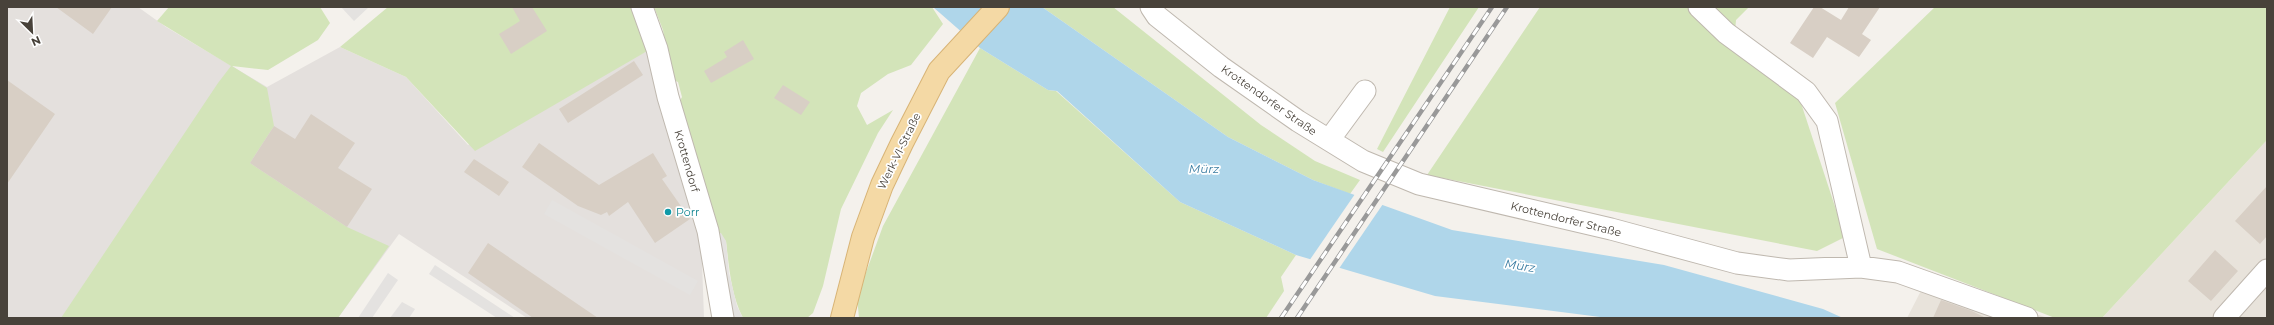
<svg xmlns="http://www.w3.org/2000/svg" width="2274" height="325" viewBox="0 0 2274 325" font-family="Montserrat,sans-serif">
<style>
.residential{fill:#e8e3db}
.industrial{fill:#e4e0dd}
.green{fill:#d3e4b9}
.parking{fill:#e4e2e0}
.water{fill:#afd6ea}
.pier{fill:#f4f1ec}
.building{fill:#d8cfc5}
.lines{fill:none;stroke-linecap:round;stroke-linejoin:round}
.minor-casing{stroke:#bfb8af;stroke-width:23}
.major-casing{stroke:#d8b476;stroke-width:24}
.minor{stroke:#fff;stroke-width:21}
.major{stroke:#f4d9a5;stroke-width:22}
.rail-casing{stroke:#999;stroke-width:4.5}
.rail{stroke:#fff;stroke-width:3;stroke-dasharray:9;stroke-linecap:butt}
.culture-dot{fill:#0f9aa8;stroke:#fff;stroke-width:1.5}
.labels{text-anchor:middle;stroke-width:3.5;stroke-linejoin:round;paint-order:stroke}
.street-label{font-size:11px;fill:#48423a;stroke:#fff}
.culture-label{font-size:11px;fill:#0d838f;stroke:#fff;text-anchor:start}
.water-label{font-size:12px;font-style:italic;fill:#3b7da2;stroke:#fff}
</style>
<rect width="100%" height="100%" fill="#f4f1ec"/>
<path class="residential" d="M 2267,140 L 2267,318 L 2102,318 Z
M 1927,279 L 2048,318 L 1907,318 Z"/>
<path class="industrial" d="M 7,7 L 138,7 L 166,27 L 267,87 L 340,47 L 406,77 L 468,145 L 649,50 L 701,234 L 704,318 L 527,318 L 399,234 L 338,318 L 7,318 Z"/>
<path class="green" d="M 169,7 L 320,7 L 330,23 L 318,40 L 268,70 L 232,66 L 267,88 L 274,126 L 250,163 L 347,227 L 389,246 L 338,318 L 61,318 L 218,83 L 231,66 L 157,21 Z
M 388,7 L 632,7 L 649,50 L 475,151 L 406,77 L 340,47 Z
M 654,7 L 932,7 L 943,24 L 911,65 L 888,74 L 861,93 L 857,106 L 867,125 L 893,110 L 878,133 L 841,209 L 823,286 L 813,313 L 807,318 L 743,318 C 731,295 729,267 726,241 L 713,234 L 676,108 L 682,97 L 678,82 L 671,79 L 663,30 Z
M 1042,7 L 1113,7 L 1261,125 L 1315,161 L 1360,180 L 1350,194 L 1313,180 L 1228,137 Z
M 1450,7 L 1479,7 L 1383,152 L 1377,149 Z
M 1540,7 L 1749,7 L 1736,20 L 1734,44 L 1799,97 L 1845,237 L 1817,251 L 1427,175 Z
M 1935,7 L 2267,7 L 2267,140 L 2102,318 L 2055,318 L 1877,249 L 1835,103 Z
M 980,48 L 1048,90 L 1056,91 L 1180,202 L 1296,255 L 1281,277 L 1284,291 L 1266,318 L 859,318 L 857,297 L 883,226 Z"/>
<path class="parking" d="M 341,7 L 369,7 L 354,21 Z
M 552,200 L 698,281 L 690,295 L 544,214 Z
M 721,233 L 726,241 L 729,273 L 737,306 L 743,318 L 731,318 L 713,234 Z
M 435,265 L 515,318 L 497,318 L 429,274 Z
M 388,273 L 398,280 L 372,318 L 358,318 Z
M 402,302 L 415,309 L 409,318 L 390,318 Z"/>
<path class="water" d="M 933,7 L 1042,7 L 1228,137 L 1313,180 L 1452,230 L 1664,265 L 1823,309 L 1843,318 L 1608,318 L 1435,296 L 1296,255 L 1180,202 L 1057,91 L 1048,90 L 980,48 Z"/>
<path class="pier" d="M 1355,194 L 1383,204 L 1338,270 L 1309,261 Z"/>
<path class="building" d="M 56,7 L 112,7 L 93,34 Z
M 512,7 L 532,7 L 547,31 L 511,54 L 499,34 L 520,21 Z
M 1814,7 L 1820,7 L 1841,20 L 1849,7 L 1880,7 L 1862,34 L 1871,40 L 1859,57 L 1827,37 L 1813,58 L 1790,43 Z
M 743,40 L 754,59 L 711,83 L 704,71 L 727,57 L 724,52 Z
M 634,61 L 643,75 L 568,123 L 559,109 Z
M 7,80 L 55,114 L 7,184 Z
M 783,85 L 810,102 L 801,115 L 774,98 Z
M 311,114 L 355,143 L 338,168 L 372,189 L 347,227 L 250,163 L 274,126 L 295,139 Z
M 539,143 L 599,185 L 653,153 L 667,176 L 662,179 L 690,219 L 655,243 L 628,202 L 609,216 L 607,212 L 601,215 L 578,206 L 522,167 Z
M 474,159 L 509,182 L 499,196 L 464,172 Z
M 2267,186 L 2267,236 L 2260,244 L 2235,221 Z
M 488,243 L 598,318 L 533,318 L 468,273 Z
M 2215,250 L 2238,271 L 2211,301 L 2188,281 Z
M 1941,300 L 1972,311 L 1986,318 L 1933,318 Z"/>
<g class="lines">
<g class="minor-casing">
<path id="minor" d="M 642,7 L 657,49 L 668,97 L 708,231 L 723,318
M 1151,7 L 1157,16 L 1221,67 L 1298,121 L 1363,161 L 1419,184 L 1611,229 L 1737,263 L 1789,270 L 1861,267 L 1898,272 L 2027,318
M 1699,7 L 1726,33 L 1806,92 L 1827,121 L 1861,267
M 1329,140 L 1365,91
M 2224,318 L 2267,270"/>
</g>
<g class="major-casing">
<path id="major" d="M 842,318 L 863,237 L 882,185 L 902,143 L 939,71 L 998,7"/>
</g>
<use href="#minor" class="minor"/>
<use href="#major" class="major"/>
<g class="rail-casing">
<path id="rail" d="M 1281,318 L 1492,7
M 1297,318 L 1507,7"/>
</g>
<use href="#rail" class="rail"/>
</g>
<circle class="culture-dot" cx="668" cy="212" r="4"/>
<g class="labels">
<g class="street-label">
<text transform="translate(1269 100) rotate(35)" y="4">Krottendorfer Straße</text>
<text transform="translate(899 151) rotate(-64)" y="4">Werk-VI-Straße</text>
<text transform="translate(687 161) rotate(74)" y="4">Krottendorf</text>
<text transform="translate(1566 219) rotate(14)" y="4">Krottendorfer Straße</text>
</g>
<g class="culture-label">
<text x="676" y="216">Porr</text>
</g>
<g class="water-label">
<text x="1204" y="173">Mürz</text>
<text transform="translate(1520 266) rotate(9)" y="4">Mürz</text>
</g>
</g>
<rect width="2274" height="325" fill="none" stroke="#48423a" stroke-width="16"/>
<g transform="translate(32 32) rotate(156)" stroke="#ffffff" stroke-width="3" paint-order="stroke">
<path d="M0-3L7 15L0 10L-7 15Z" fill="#48423a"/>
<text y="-6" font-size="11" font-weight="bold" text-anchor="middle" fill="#48423a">N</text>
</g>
</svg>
